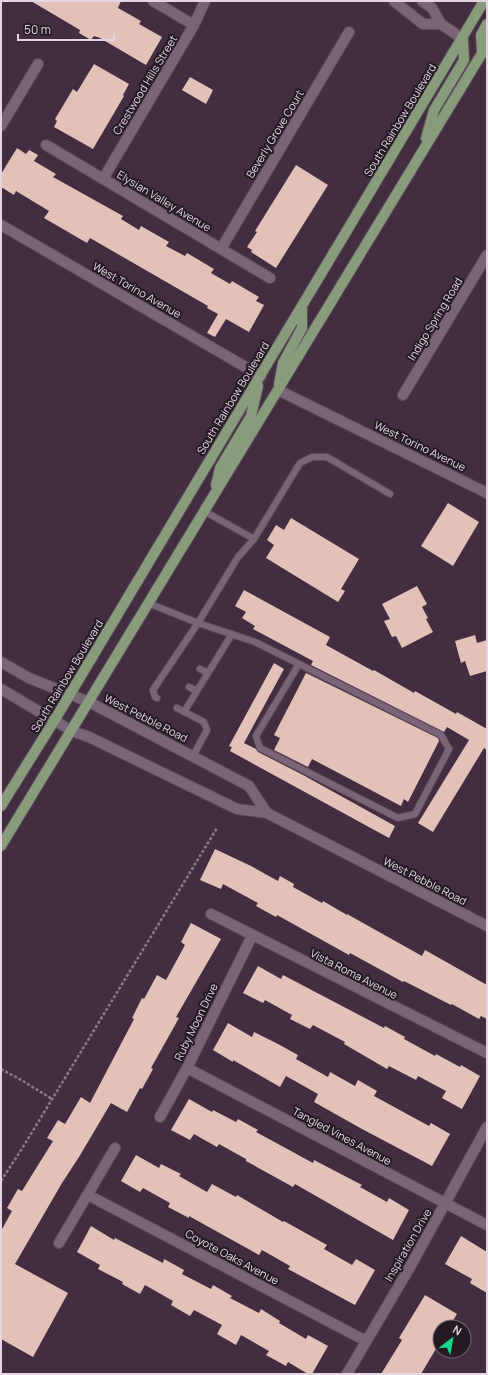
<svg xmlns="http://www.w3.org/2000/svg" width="488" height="1375" viewBox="0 0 488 1375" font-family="Manrope,sans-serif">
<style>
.building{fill:#e3c1b8}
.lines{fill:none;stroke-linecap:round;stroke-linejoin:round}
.lane-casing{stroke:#5c4c5b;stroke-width:8}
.street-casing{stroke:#5c4c5b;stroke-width:12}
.secondary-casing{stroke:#5c4c5b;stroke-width:12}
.primary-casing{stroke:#5c4c5b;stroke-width:12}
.path{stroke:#8c7b8a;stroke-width:2.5;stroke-dasharray:3 2;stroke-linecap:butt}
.lane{stroke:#7a6478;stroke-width:6}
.street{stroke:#7a6478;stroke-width:10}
.secondary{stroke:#7a6478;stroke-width:10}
.primary{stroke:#889b7a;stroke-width:10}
.labels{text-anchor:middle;stroke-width:4;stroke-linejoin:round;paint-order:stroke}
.street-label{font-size:11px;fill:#e3d6e1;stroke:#231a22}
</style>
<rect width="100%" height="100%" fill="#422e40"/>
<path class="building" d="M 31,1 L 121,1 L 118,8 L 141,21 L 139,24 L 162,37 L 146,65 L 100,38 L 94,36 L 91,40 L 79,33 L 80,30 Z
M 94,64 L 129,84 L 123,95 L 124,96 L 93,149 L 54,127 L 57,121 L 55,119 L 73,89 L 77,92 Z
M 190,77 L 213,90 L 206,104 L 182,90 Z
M 17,148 L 26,154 L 29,150 L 38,155 L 34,161 L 56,174 L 53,177 L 123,216 L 121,219 L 139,230 L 141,226 L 169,242 L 166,246 L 185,256 L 187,253 L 214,269 L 211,273 L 230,284 L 232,281 L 259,297 L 256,301 L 264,305 L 249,332 L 226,319 L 215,337 L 207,333 L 218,314 L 207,308 L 208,306 L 90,238 L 87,243 L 75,236 L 44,218 L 49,211 L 16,191 L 14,195 L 1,187 L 1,174 Z
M 296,165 L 328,185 L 276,268 L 251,252 L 252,250 L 247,247 L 257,232 L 255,231 Z
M 448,503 L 479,522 L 453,566 L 421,546 Z
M 291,518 L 359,559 L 341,589 L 345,591 L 338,602 L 266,558 L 274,545 L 267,540 L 276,525 L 284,530 Z
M 417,586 L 427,604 L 422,607 L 428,618 L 426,619 L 433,632 L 402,648 L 396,636 L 392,637 L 384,621 L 390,619 L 382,604 Z
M 244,590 L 330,637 L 326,645 L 373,671 L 374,670 L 414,693 L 415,691 L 456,714 L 457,712 L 487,729 L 487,750 L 484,748 L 433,832 L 418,823 L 469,740 L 447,727 L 444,732 L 311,665 L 313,661 L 253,629 L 255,626 L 242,618 L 246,612 L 235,606 Z
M 475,635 L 477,643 L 487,640 L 487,671 L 470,676 L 465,661 L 461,663 L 455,641 Z
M 274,663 L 284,669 L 244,743 L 256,749 L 258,752 L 303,775 L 395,826 L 389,838 L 230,751 L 232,747 L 229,746 Z
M 306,673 L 438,738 L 439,741 L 408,802 L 404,799 L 401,806 L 312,759 L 308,767 L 274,750 L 280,738 L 274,735 Z
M 215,849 L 251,866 L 278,881 L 280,876 L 294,884 L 293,887 L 322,903 L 323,901 L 347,915 L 347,914 L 422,956 L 425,950 L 487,985 L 487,1019 L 481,1016 L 479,1019 L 452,1004 L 451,1005 L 404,981 L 403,982 L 350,953 L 349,955 L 277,915 L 276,917 L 256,906 L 258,903 L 223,884 L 221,889 L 200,880 Z
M 191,923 L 221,939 L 176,1017 L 179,1018 L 151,1068 L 153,1069 L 142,1089 L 140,1088 L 127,1112 L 111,1103 L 79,1157 L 62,1183 L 15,1264 L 68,1293 L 33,1357 L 1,1339 L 1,1231 L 12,1211 L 7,1208 L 18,1189 L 22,1191 L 53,1141 L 47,1138 L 58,1120 L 65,1124 L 81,1097 L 90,1103 L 134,1019 L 132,1018 L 142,998 L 144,999 L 157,975 L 166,980 L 185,945 L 181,942 Z
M 258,966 L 281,979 L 283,975 L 384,1028 L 385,1026 L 405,1037 L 404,1039 L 435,1056 L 436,1054 L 460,1067 L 461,1065 L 480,1076 L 462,1109 L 442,1098 L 446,1091 L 418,1076 L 416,1080 L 389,1066 L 387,1069 L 344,1044 L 345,1042 L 313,1025 L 310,1029 L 290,1019 L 292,1015 L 265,1000 L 263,1003 L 243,993 Z
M 228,1023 L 252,1037 L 254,1032 L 278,1044 L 298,1055 L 296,1059 L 328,1077 L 330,1072 L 355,1086 L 358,1080 L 377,1091 L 374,1096 L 429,1126 L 431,1123 L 450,1134 L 432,1166 L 362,1129 L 314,1102 L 318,1094 L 286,1076 L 280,1087 L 233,1060 L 233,1062 L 213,1050 Z
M 189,1099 L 212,1112 L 213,1110 L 236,1122 L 238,1119 L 258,1130 L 256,1132 L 313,1163 L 314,1160 L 362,1185 L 360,1187 L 387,1202 L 389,1198 L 409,1210 L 393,1240 L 295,1184 L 293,1187 L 246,1161 L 246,1159 L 219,1144 L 217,1147 L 194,1134 L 190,1140 L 171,1130 Z
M 136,1155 L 159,1168 L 161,1164 L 181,1174 L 179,1176 L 207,1192 L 212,1184 L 236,1197 L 237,1195 L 283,1222 L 284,1221 L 327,1245 L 324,1249 L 352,1265 L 356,1259 L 375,1270 L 355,1305 L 288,1269 L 290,1266 L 262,1250 L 259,1255 L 189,1216 L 189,1218 L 168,1207 L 170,1203 L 143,1188 L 140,1192 L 121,1181 Z
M 91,1226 L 114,1240 L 115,1238 L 163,1263 L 164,1259 L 184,1270 L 182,1274 L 211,1289 L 213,1285 L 232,1296 L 230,1298 L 259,1313 L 261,1309 L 280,1321 L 279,1323 L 306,1339 L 308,1335 L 328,1346 L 312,1374 L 308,1374 L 288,1362 L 286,1366 L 266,1355 L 269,1351 L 241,1335 L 236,1345 L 217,1334 L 222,1325 L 194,1310 L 190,1316 L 171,1305 L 173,1301 L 145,1285 L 140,1294 L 122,1284 L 123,1282 L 98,1269 L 100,1265 L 77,1252 Z
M 461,1236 L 487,1252 L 487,1293 L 470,1283 L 472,1279 L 445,1264 Z
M 425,1295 L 457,1314 L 449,1327 L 440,1327 L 440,1342 L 421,1374 L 381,1374 L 402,1340 L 399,1338 Z"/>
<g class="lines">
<g class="lane-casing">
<path id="lane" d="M 204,511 L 254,539 L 300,463 L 312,457 L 327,457 L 390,494
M 148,603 L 198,623 L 238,557 L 254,539
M 200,669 L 208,673
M 189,687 L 197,691
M 157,698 L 155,697 L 153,690 L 198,623 L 255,642 L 441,735 L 449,749 L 415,814 L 398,818 L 260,748 L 256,736 L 299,664
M 177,708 L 204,722 L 207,730 L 193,756
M 184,712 L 232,634"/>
</g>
<g class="street-casing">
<path id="street" d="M 153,1 L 194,25
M 394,1 L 423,24 L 441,24
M 422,1 L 432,8 L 441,24 L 463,39
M 1,126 L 38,64
M 46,145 L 270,278
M 103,179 L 194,25 L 205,1
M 1,225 L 261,376
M 221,249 L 349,32
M 278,390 L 487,493
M 403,395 L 487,255
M 211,914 L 487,1053
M 187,1068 L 487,1225
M 160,1117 L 187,1068 L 252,936
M 88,1195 L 366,1341
M 59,1243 L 115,1148
M 347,1374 L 410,1267 L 487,1127"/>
</g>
<g class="secondary-casing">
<path id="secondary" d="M 1,662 L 29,678 L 89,702 L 249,786 L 267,813 L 237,809 L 89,737 L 72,731 L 1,689
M 267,813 L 487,926"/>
</g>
<g class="primary-casing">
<path id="primary" d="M 482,52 L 481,35 L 487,24
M 426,138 L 434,110 L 464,60 L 463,39
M 279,384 L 283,363 L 302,328 L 302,307
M 216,485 L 220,468 L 251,416 L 258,386
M 1,806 L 54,721 L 484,1
M 1,846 L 487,45"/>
</g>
<path class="path" d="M 1,1069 L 23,1081 L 52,1099
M 1,1181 L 23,1147 L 217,828"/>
<use href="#lane" class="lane"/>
<use href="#street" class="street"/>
<use href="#secondary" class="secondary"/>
<use href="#primary" class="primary"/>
</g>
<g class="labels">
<g class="street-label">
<text transform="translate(145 85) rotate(-59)" y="4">Crestwood Hills Street</text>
<text transform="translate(400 120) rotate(-59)" y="4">South Rainbow Boulevard</text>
<text transform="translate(275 134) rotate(-59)" y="4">Beverly Grove Court</text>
<text transform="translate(164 201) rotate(31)" y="4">Elysian Valley Avenue</text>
<text transform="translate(137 290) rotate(30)" y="4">West Torino Avenue</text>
<text transform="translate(435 319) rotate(-59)" y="4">Indigo Spring Road</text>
<text transform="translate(233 398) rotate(-59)" y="4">South Rainbow Boulevard</text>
<text transform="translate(420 446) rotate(26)" y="4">West Torino Avenue</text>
<text transform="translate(67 676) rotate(-59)" y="4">South Rainbow Boulevard</text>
<text transform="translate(146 718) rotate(27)" y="4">West Pebble Road</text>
<text transform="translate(425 881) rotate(27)" y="4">West Pebble Road</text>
<text transform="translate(354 974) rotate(27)" y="4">Vista Roma Avenue</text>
<text transform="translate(196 1022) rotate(-64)" y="4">Ruby Moon Drive</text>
<text transform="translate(342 1136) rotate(28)" y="4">Tangled Vines Avenue</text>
<text transform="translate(408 1245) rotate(-60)" y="4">Inspiration Drive</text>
<text transform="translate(232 1257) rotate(28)" y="4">Coyote Oaks Avenue</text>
</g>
</g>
<rect width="488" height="1375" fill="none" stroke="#e3d6e1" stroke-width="4"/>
<g transform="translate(452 1339) rotate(31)"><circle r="19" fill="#231a22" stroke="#70656e"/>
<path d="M0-3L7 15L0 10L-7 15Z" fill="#15d989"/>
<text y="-6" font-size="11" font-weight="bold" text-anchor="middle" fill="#e3d6e1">N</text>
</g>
<path d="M18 34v6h96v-6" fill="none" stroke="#e3d6e1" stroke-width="2"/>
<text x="24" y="34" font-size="12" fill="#e3d6e1" stroke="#231a22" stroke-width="3" paint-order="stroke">50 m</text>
</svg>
